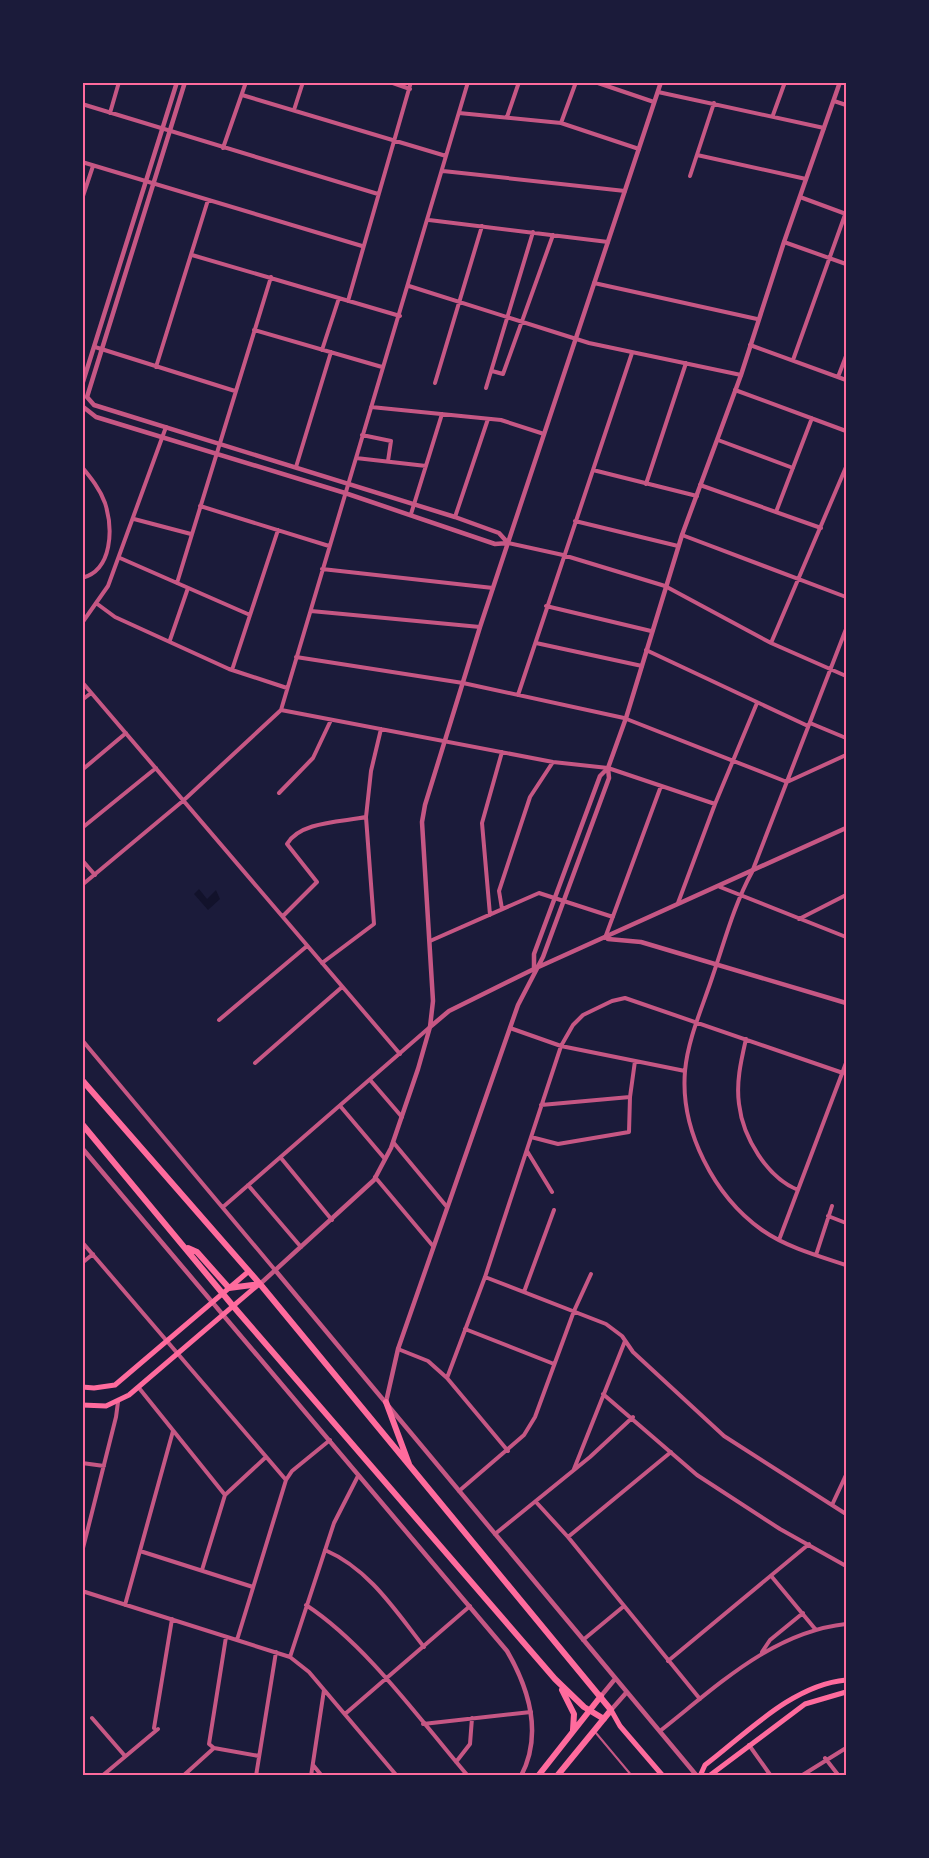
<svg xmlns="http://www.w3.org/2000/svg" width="929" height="1858" viewBox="0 0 929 1858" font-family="'Alegreya Sans',sans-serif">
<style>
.water{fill:#12122b}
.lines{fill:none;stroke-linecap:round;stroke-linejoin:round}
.service{stroke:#c65784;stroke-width:2}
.minor{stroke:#c65784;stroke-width:4}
.tertiary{stroke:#c65784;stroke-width:4.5}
.secondary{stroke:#ff6b9d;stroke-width:5}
.primary{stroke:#ff6b9d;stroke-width:6}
.neatline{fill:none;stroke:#ff6b9d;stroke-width:2}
</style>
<rect width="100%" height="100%" fill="#1b1b3a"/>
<path class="water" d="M 199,889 L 207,899 L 216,890 L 220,899 L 208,910 L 194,894 Z"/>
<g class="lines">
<path class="service" d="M 596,1733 L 632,1776"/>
<path class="minor" d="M 390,82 L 410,89
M 595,82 L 654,102
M 658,92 L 824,128
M 242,95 L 446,156
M 834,101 L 846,105
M 82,104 L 378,194
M 294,110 L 303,82
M 110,113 L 119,82
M 459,113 L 561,123 L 639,149
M 773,115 L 785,82
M 507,117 L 519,82
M 561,123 L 576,82
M 223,148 L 246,82
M 697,155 L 806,179
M 82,162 L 362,246
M 443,171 L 625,191
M 690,176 L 714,103
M 800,197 L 846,214
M 82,199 L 93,166
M 429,220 L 608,242
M 784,242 L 846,264
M 192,255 L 400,316
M 594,283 L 757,319
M 409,286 L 589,343 L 741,375
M 348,301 L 411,82
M 254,330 L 382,367
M 750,345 L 846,380
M 95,347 L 235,391
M 322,350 L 339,298
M 793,360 L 846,212
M 156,367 L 208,200
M 492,371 L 503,374 L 553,235
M 838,377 L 846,356
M 435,383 L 482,226
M 486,388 L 533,232
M 735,390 L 846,431
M 371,407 L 501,420 L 544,434
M 362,435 L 391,441 L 388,461
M 718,440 L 793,468
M 356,458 L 426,466
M 82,467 C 91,478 100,489 105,503 C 113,528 113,570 82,578
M 296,467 L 331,352
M 593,470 L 697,496
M 646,484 L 686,363
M 700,485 L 821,528
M 200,506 L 329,546
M 776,512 L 812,418
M 411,514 L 442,414
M 455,517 L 488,419
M 134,519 L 191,534
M 575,521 L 678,546
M 682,535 L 846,597
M 508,543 L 563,555 L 665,586 L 771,643 L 846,676
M 120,558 L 250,615
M 322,569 L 493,588
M 177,583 L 271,277
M 96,603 L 115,617 L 229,669 L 287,688
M 546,606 L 651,631
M 311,611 L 480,627
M 82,623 L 108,586 L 166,427
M 846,629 L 752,872 C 734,905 725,940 713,975 C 703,1006 688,1038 685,1071 C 680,1130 714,1196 762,1230 C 786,1247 818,1256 846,1265
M 170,640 L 188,588
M 536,643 L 642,666
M 771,643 L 846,467
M 646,650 L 808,726
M 296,657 L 463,683 L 624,718 L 787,782 L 846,755
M 232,670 L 278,530
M 82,682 L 400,1054
M 518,695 L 632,353
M 82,700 L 91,693
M 281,710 L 553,762 L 608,768 L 715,804
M 810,723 L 846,738
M 82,770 L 126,733
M 279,793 L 313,758 L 331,720
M 82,828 L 156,768
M 82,860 L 95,875
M 82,885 L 184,800 L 281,710 L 468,82
M 720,887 L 846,937
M 678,903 L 715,804 L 757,703
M 502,909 L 499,891 L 530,797 L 553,762
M 490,915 L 482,823 L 502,752
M 283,916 L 317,882 L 287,844 C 300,821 343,822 366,817
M 799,919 L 846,895
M 605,938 L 661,786
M 430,941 L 539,893 L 613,917
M 322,963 L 374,924 L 366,817 L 371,771 L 381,729
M 219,1020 L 307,946
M 510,1028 L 561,1046 L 685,1071
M 746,1039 C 741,1061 736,1082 739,1104 C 743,1138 767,1177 798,1190
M 82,1040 L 275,1270
M 255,1063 L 342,987
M 371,1081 L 402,1117
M 541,1105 L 630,1097
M 341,1107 L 385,1159
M 531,1137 L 558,1144 L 629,1132 L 630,1097 L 635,1061
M 393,1142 L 447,1207
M 527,1151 L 552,1192
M 281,1158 L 332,1220
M 375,1177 L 433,1246
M 248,1185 L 301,1247
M 223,1207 L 430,1027
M 828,1216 L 846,1223
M 779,1240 L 846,1063
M 82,1242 L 286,1480
M 816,1255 L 832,1206
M 82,1263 L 93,1254
M 485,1277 L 606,1324 L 622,1336 L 633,1352 L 724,1436 L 846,1514
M 524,1292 L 554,1210
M 465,1329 L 554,1364
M 398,1349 L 428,1361 L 447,1378 L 508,1451
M 447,1378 L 485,1277 L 561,1046 L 573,1025 L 583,1015 L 612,1001 L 625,998 L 843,1073
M 139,1388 L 225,1495
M 603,1394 L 697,1475 L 780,1529 L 846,1566
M 82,1463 L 104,1466
M 574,1469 L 625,1341
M 459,1491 L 524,1435 L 535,1417 L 574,1311 L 591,1274
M 536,1502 L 568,1537 L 700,1699
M 832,1505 L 846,1475
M 495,1534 L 590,1457 L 633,1417
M 568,1537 L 671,1452
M 325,1550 C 369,1569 395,1610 424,1647
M 140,1551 L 253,1587
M 82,1552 L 116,1417 L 118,1402
M 202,1570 L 225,1495 L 266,1457
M 772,1577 L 816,1630
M 82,1591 L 290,1657 L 309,1672 L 397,1776
M 125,1605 L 173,1431
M 306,1605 C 367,1645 420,1720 468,1776
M 226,1637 L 209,1744 L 214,1748 L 259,1756
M 237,1640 L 286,1480 L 292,1471 L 330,1440
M 583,1640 L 624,1606
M 762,1652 L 770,1640 L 803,1613
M 290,1657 L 334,1523 L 358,1476
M 668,1661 L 809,1544
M 345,1714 L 470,1606
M 92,1718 L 125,1756
M 423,1724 L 531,1712
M 154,1728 L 172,1619
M 660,1731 C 716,1687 772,1632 846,1624
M 749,1745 L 771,1776
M 825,1758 L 839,1776
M 456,1762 L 470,1744 L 472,1718
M 313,1765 L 322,1776
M 82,1772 L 85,1776
M 102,1776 L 158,1729
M 183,1776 L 214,1748
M 256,1776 L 276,1652
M 311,1776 L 324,1690
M 801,1776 L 846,1748"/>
<path class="tertiary" d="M 185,82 L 87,397 L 94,405 L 455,517 L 499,533 L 508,543
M 82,385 L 177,82
M 82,406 L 96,417 L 345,493 L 495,544 L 508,543
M 608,939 L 641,942 L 846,1003
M 534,969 L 534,954 L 600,776 L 608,768
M 430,1027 L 449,1011 L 534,969 L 846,828
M 82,1148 L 507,1651 C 529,1689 543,1734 521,1776
M 275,1270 L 697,1776
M 260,1284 L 374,1180 L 391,1148 L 418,1069 L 430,1027 L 433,1001 L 422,822 L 425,805 L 480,627 L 661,82
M 386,1402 L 398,1349 L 518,1005 L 543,957 L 609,778 L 608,768 L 626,718 L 682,535 L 741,375 L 784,242 L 840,82
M 601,1696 L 615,1679
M 611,1710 L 626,1693"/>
<path class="secondary" d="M 82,1387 L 94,1388 L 115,1385 L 249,1271
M 82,1405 L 106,1406 L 129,1395 L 259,1284
M 611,1710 L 620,1726 L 663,1776
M 700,1776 L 705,1765 C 746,1734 792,1685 846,1680
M 709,1776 L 805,1704 L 846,1692"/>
<path class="primary" d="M 82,1080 L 260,1284 L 611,1710 L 557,1776
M 82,1124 L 233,1306 L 555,1679 L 584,1707 L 604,1719
M 188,1248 L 197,1252 L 229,1288 L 260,1284
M 386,1402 L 409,1464
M 562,1690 L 574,1714 L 573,1730
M 538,1776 L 601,1696"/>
</g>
<rect width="929" height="1858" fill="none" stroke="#1b1b3a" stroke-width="168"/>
<rect x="84" y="84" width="761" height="1690" class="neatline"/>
</svg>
